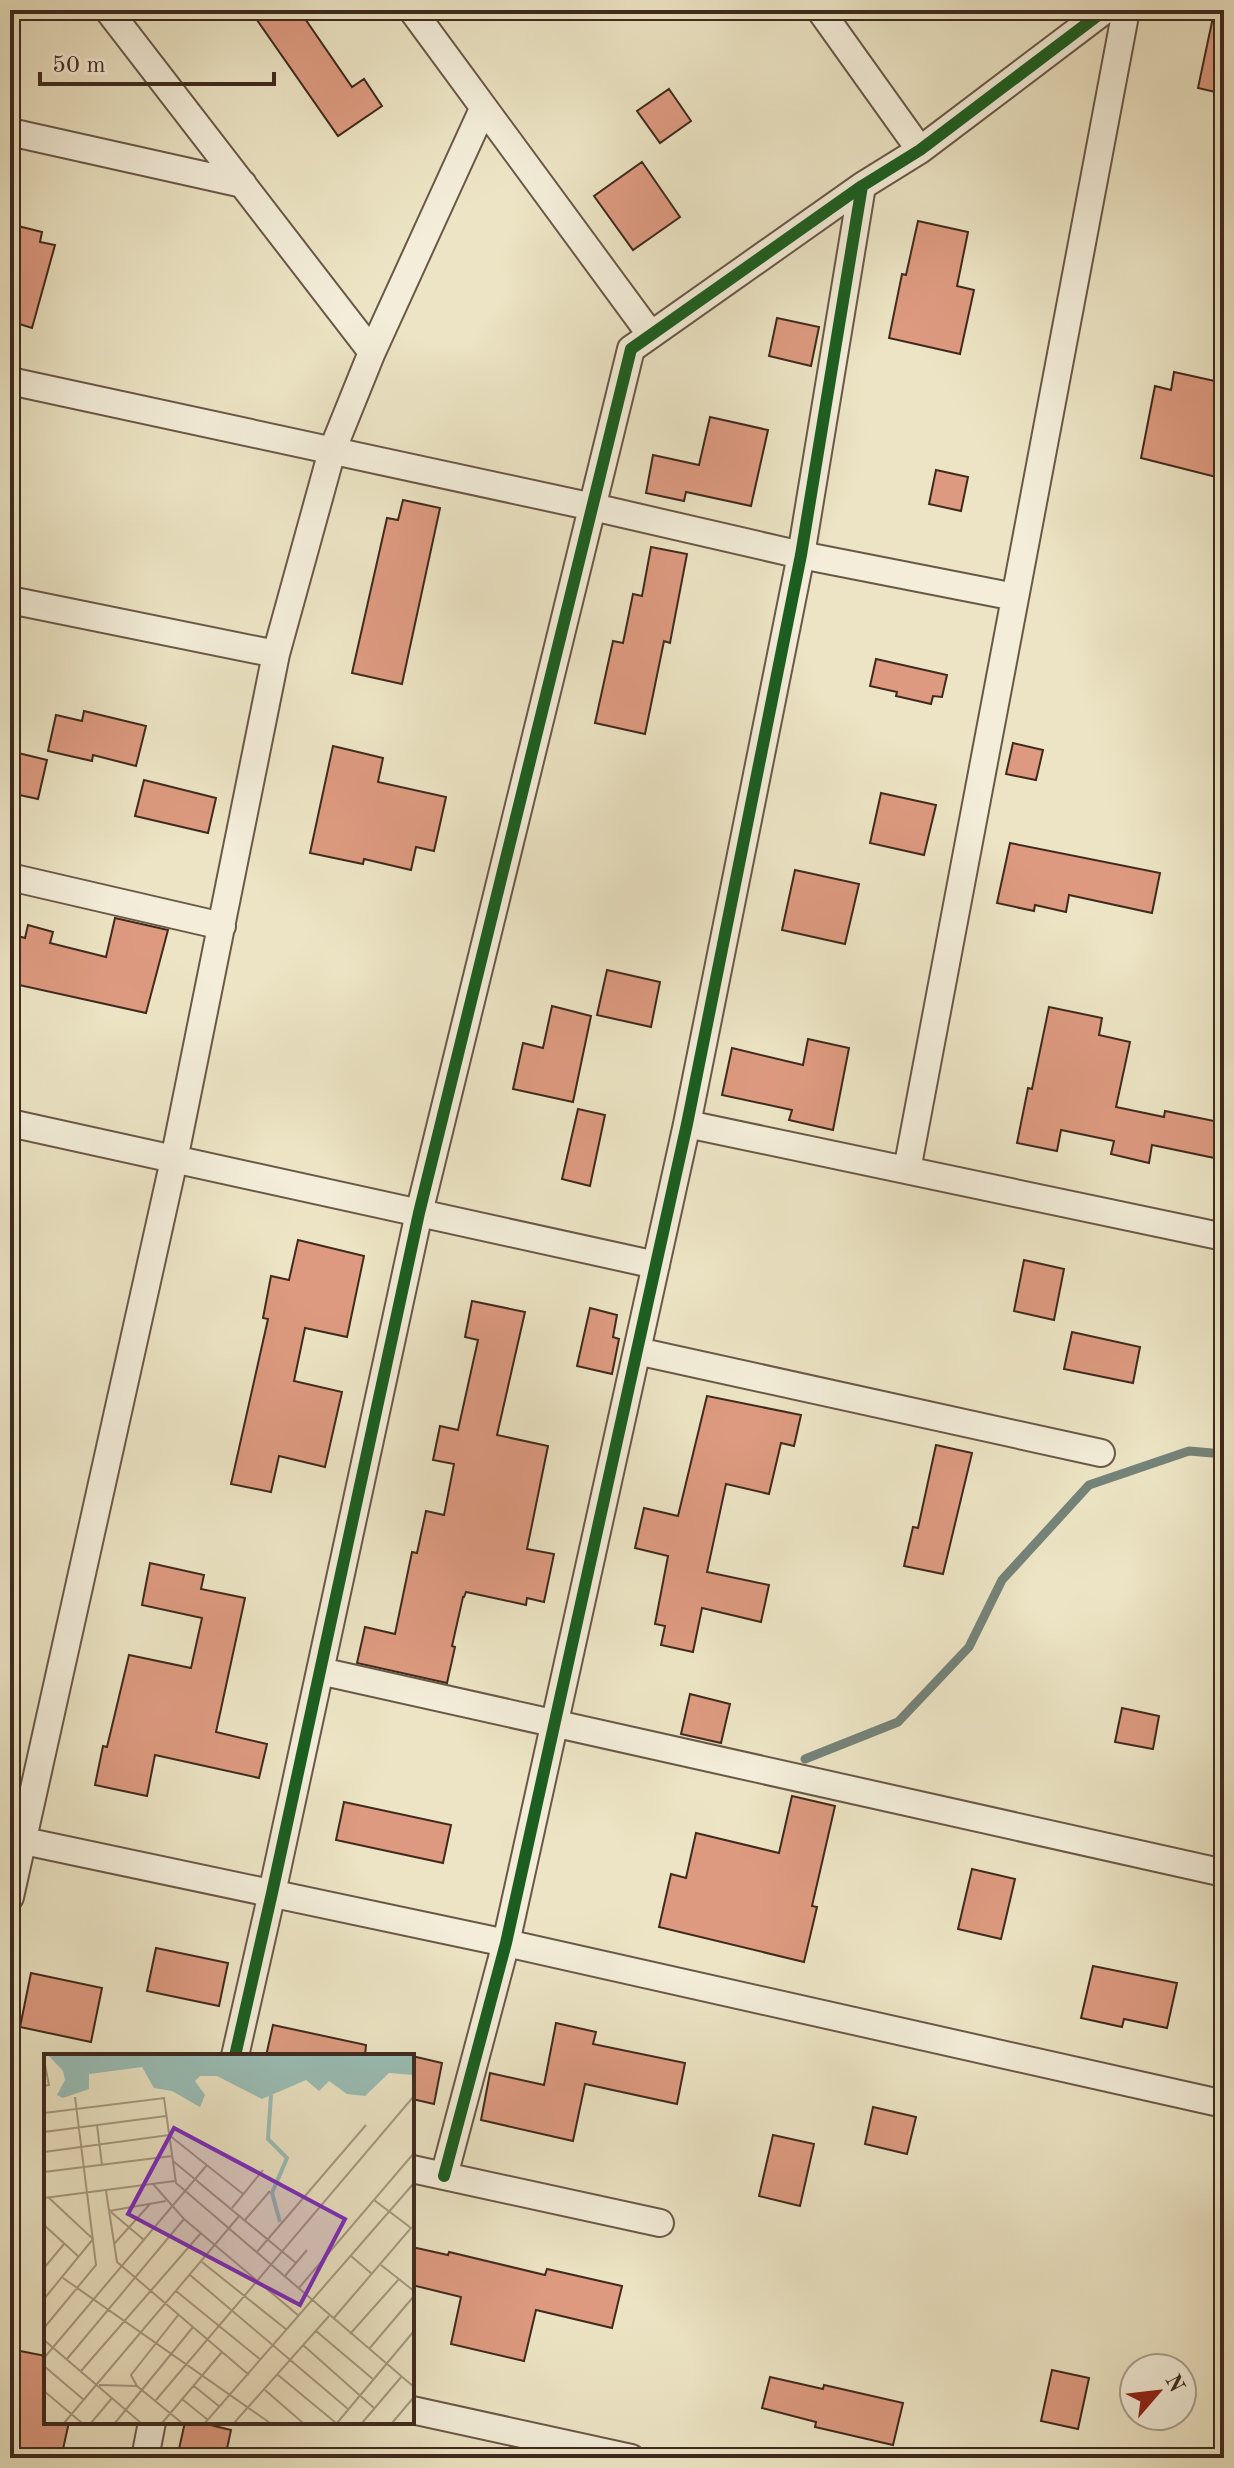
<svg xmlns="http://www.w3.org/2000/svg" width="1234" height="2468" viewBox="0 0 1234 2468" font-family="'Old Standard TT',serif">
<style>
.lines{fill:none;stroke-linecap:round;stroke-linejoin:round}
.stream{stroke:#758379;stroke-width:9}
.building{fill:#dd9a80;stroke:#3f2a1d;stroke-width:2}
.street-casing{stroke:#6a5847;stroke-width:30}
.street{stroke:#f3edd9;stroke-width:26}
.cycleway-casing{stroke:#f3edd9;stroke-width:17}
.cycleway{stroke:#1b5e20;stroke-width:12}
.inset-river{fill:none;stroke:#99beb6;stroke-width:4}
.inset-road{fill:none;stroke:#a79a81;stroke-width:2}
.view{fill:#7b2cbf;fill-opacity:0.15;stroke:#7b2cbf;stroke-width:4}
.inset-edge{fill:none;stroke:#3f2a1d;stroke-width:4}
</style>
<rect width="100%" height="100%" fill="#ece4c4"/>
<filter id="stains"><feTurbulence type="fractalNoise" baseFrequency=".0025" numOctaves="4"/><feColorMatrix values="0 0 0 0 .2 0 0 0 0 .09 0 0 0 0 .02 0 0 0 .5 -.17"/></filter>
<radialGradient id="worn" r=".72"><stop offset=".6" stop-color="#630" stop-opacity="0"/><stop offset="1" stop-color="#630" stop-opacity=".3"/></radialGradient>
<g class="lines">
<path class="stream" d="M 805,1759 L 898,1722 L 969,1647 L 1002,1580 L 1089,1485 L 1189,1451 L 1224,1454"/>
</g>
<path class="building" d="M 250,10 L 299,10 L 352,87 L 364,79 L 382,106 L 338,136 Z
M 1213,17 L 1224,18 L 1224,94 L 1198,88 Z
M 669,89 L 691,121 L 660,143 L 637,111 Z
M 642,162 L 680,217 L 633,250 L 594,196 Z
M 918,221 L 968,232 L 957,286 L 974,290 L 960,354 L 889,338 L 902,274 L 906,275 Z
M 10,224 L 42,232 L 40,242 L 55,245 L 32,328 L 10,321 Z
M 777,318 L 819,327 L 811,366 L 769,356 Z
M 1174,372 L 1224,383 L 1224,479 L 1141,458 L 1155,386 L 1171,390 Z
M 710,417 L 768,430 L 751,506 L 686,492 L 684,501 L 646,493 L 653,455 L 699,465 Z
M 936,470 L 968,477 L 961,511 L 929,504 Z
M 403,500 L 440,508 L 402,684 L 352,673 L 387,518 L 398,520 Z
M 651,547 L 687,554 L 670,643 L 664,641 L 645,734 L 595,723 L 613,641 L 623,643 L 633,594 L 642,596 Z
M 876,659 L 947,675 L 942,697 L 933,696 L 931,704 L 896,696 L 897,692 L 870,686 Z
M 84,711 L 146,726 L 136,766 L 93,755 L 92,761 L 48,751 L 56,715 L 82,721 Z
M 1013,743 L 1043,750 L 1036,780 L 1006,774 Z
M 333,746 L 383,758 L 378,782 L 446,797 L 434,851 L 416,847 L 411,870 L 364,859 L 363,864 L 310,853 Z
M 10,751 L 47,760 L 38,799 L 10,793 Z
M 144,780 L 216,798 L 208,833 L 135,816 Z
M 881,793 L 936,805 L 924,855 L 870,843 Z
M 1010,843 L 1160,873 L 1152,913 L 1069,895 L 1066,912 L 1035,905 L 1034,911 L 997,903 Z
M 795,870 L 859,884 L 845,944 L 782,930 Z
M 115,918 L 168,930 L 146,1013 L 10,983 L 10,952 L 14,935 L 25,938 L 28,925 L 53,932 L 50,943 L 106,957 Z
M 607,970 L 660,982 L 651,1027 L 597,1015 Z
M 552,1006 L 591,1016 L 573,1102 L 513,1089 L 523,1043 L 543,1048 Z
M 1049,1007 L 1102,1018 L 1099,1035 L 1130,1042 L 1116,1107 L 1164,1117 L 1165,1111 L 1224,1123 L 1224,1160 L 1152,1145 L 1149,1163 L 1111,1154 L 1114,1141 L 1061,1130 L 1057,1151 L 1017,1143 L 1028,1088 L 1032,1089 Z
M 808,1039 L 849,1048 L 833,1130 L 789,1120 L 792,1110 L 722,1095 L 732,1048 L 803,1065 Z
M 578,1109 L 605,1115 L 590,1186 L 562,1179 Z
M 298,1240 L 364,1256 L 347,1337 L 305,1328 L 294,1381 L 342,1392 L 325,1467 L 279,1456 L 271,1492 L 231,1484 L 268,1319 L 263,1318 L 271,1276 L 289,1280 Z
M 1024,1260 L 1064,1269 L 1054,1320 L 1014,1311 Z
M 472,1301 L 525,1312 L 497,1435 L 548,1446 L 527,1549 L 554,1554 L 544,1602 L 527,1598 L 526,1605 L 466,1592 L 464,1597 L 463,1597 L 452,1646 L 455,1647 L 447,1683 L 357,1663 L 365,1627 L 395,1634 L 412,1552 L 417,1553 L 426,1511 L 444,1515 L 454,1464 L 433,1460 L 440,1426 L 458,1430 L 478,1340 L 465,1337 Z
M 590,1308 L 617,1315 L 613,1337 L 619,1339 L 612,1374 L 577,1366 Z
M 1072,1332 L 1140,1347 L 1133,1383 L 1064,1369 Z
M 707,1396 L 801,1415 L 794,1446 L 781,1443 L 769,1494 L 726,1484 L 707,1572 L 769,1585 L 761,1622 L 702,1608 L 693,1652 L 661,1645 L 665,1626 L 655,1624 L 668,1556 L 635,1548 L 644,1508 L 678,1516 Z
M 936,1445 L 972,1453 L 943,1574 L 904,1566 L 913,1527 L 918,1528 Z
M 150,1563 L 204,1575 L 201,1589 L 245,1598 L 216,1732 L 267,1744 L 259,1778 L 155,1755 L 147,1796 L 95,1785 L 103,1746 L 107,1747 L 129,1655 L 191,1668 L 202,1618 L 142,1605 Z
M 690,1694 L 730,1704 L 721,1743 L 681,1734 Z
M 1122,1708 L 1159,1716 L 1153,1749 L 1115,1742 Z
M 792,1796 L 835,1806 L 812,1906 L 817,1907 L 804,1962 L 659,1927 L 671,1874 L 686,1878 L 696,1833 L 779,1853 Z
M 344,1802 L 451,1825 L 443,1863 L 336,1840 Z
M 972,1869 L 1015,1879 L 1001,1939 L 958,1929 Z
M 156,1948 L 228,1963 L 219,2006 L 147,1991 Z
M 1093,1966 L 1177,1983 L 1167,2028 L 1124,2019 L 1122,2027 L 1081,2018 Z
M 31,1973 L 102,1988 L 91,2042 L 20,2027 Z
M 556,2023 L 596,2032 L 593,2044 L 685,2063 L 677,2104 L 585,2084 L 573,2141 L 481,2120 L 490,2073 L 544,2085 Z
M 273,2025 L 366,2045 L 365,2056 L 266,2056 Z
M 412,2056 L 442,2063 L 434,2104 L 412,2099 Z
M 873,2107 L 916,2117 L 907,2154 L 865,2144 Z
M 773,2135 L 814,2144 L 800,2206 L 759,2196 Z
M 412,2247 L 448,2255 L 449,2252 L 545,2275 L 547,2269 L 622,2286 L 612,2328 L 536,2310 L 524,2361 L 451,2344 L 461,2297 L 412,2285 Z
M 10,2349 L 46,2356 L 46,2422 L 69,2422 L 61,2458 L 10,2458 Z
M 1052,2370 L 1089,2378 L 1078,2429 L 1041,2421 Z
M 770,2377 L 823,2389 L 824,2385 L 903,2403 L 893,2445 L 815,2427 L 816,2422 L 762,2408 Z
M 185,2422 L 198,2422 L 231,2430 L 225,2458 L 177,2458 Z"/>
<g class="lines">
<g class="street-casing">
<path id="street" d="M 108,10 L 372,352
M 412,10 L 651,335
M 820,10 L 920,150
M 10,132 L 243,184
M 10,381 L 593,507 L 801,555 L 1015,597
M 10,600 L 276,654
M 10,877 L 222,926
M 10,1123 L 656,1265
M 687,1124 L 1224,1237
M 907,1170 L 1126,10
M 637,1351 L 1101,1453
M 320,1671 L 1224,1873
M 10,1838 L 506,1943 L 1224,2104
M 10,1897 L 174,1160 L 276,654 L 332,451 L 372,352 L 483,109
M 235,2056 L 272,1893 L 419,1213 L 631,349 L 862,186 L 920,150 L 1105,10
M 412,2169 L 660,2223
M 444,2176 L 506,1943 L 687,1124 L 801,555 L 862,186
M 412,2410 L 631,2458
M 145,2458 L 152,2422"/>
</g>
<use href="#street" class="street"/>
<g class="cycleway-casing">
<path id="cycleway" d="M 235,2056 L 272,1893 L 419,1213 L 631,349 L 862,186 L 920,150 L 1105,10
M 444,2176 L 506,1943 L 687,1124 L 801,555 L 862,186"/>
</g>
<use href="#cycleway" class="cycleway"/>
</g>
<g transform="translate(44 2054)">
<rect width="370" height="370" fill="#ece4c4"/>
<path d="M 4,1 L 370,1 L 370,21 L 345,19 L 321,42 L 303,40 L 285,27 L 275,37 L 262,26 L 218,45 L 173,22 L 156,22 L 151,27 L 161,41 L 156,53 L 128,37 L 110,34 L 98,13 L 45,20 L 45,35 L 19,44 L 13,41 L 21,26 L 19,17 Z" fill="#99beb6"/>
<path class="inset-river" d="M 227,41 L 224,85 L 243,104 L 228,139 L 236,168"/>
<path class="inset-road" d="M 0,6 L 5,31 L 0,32M 0,59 L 120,44 L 132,129 L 370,333M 53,71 L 58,111M 0,78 L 122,62M 0,98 L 125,81 L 199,140M 129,107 L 252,209M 0,118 L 128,102M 109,130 L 140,165 L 255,262M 62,137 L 73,208 L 205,321M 0,144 L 131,127M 188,154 L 219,116M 65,157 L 122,147M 67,158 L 100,186M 201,166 L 226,137M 0,171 L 35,203M 70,190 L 106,150M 212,199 L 322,71M 307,202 L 328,220M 158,208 L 243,276M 337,211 L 370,237M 0,214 L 20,190M 146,221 L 304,355M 240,223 L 263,196M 19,224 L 226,369M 254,235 L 370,99M 132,237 L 217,306M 0,245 L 49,185 L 4,143M 135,260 L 87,321 L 93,332 L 138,369M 289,265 L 367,174 L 330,146M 0,274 L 52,211 L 31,43M 272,277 L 330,326M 306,280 L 355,225M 0,286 L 97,369M 259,291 L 330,354M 325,295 L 370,242M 0,304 L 163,111M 23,305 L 140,165M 0,312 L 40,346M 37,317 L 157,179M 234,321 L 292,369M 55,331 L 93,332M 150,332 L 176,353M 221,336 L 259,369M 0,337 L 38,369M 138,345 L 164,366M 112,346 L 370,42M 20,369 L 196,161M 47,369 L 68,344M 71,369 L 149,273M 118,369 L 178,298M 161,369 L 370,129M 190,369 L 285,262M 293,369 L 370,277M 318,369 L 358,322M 348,369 L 370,343"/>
<path class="view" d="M 130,74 L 301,165 L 256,251 L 84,160 Z"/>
<rect width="370" height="370" class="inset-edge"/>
</g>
<rect width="1234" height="2468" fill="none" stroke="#ece4c4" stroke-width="40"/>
<rect x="12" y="12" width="1210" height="2444" fill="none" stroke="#3f2a1d" stroke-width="4"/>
<rect x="20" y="20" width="1194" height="2428" fill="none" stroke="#3f2a1d" stroke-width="2"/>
<g transform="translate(1158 2392) rotate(62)"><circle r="38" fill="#f3edd9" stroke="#ab9f8e" stroke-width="2"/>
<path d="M0-6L14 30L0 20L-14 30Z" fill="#8f2418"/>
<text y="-12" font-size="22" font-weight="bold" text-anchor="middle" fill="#3f2a1d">N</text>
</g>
<path d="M40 72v12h234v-12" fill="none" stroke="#3f2a1d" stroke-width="4"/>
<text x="52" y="72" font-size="24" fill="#3f2a1d" stroke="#f3edd9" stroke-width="6" paint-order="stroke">50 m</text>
<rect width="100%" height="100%" filter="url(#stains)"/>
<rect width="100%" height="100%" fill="url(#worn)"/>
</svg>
